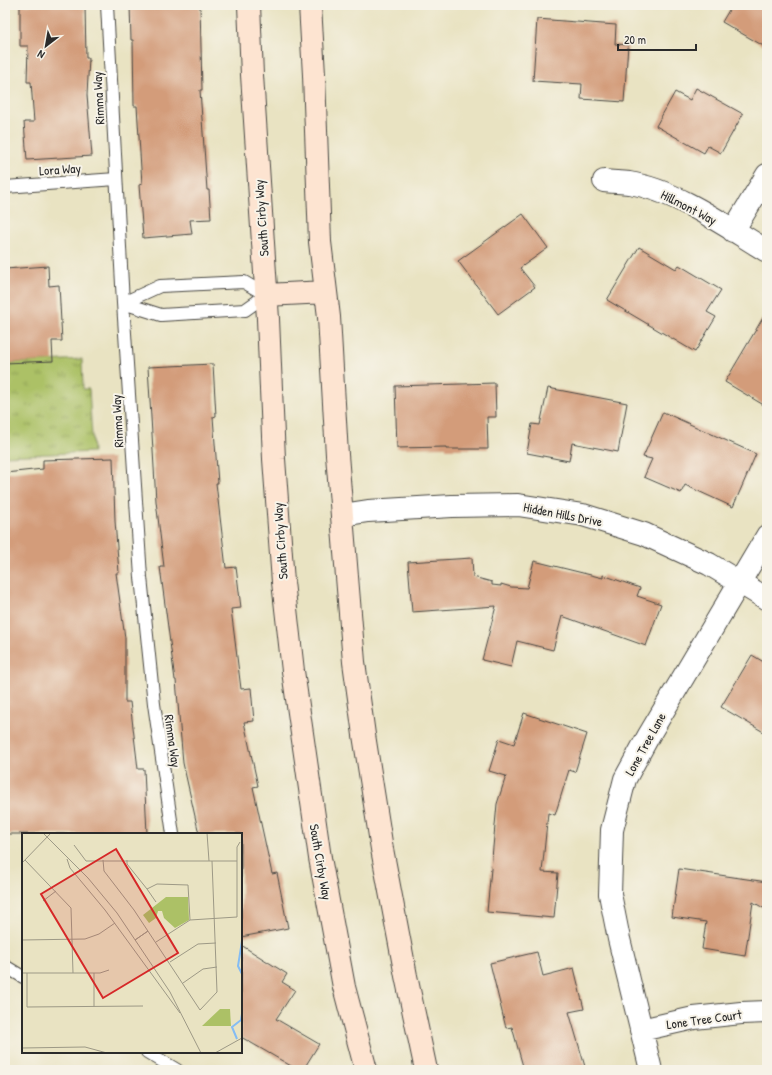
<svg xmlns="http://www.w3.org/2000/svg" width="772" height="1075" viewBox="0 0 772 1075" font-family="'Patrick Hand',sans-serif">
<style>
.park{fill:url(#park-tufts);stroke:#6c7648}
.building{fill:#d39c7a}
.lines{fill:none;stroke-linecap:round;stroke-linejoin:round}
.service-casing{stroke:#484742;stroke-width:14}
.minor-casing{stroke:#484742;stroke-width:24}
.secondary-casing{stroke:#484742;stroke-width:24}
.service{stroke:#fff;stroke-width:12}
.minor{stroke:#fff;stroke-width:22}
.secondary{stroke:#fde4d1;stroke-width:22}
.labels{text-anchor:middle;stroke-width:4;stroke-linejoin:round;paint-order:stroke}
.street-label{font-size:13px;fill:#2b2b2b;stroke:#f7f3e8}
.inset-river{fill:none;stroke:#84bcf4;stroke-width:2}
.inset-road{fill:none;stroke:#9d9986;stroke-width:1}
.view{fill:#d62828;fill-opacity:0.15;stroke:#d62828;stroke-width:2}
.inset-edge{fill:none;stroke:#2b2b2b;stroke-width:2}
</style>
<defs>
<pattern id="park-tufts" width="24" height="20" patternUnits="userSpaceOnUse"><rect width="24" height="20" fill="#acc166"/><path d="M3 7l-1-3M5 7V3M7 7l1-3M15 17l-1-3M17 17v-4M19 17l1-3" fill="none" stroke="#8c9d54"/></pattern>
</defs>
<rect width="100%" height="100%" fill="#f7f3e8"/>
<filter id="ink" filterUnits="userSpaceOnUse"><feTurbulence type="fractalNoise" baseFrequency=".025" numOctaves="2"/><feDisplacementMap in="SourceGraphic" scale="8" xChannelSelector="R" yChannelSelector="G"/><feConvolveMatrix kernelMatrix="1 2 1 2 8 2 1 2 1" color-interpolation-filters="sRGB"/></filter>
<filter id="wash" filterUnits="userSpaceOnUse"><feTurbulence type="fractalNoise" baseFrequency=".012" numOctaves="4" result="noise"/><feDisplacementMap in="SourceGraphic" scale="16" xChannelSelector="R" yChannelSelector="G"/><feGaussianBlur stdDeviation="0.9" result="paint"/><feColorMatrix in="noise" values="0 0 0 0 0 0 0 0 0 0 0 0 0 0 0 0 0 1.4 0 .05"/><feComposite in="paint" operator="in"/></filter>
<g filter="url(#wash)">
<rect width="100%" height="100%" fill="#e9e3c2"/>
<path class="park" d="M 82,359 L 83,389 L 89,389 L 93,452 L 5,456 L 5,384 L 10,372 L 10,363 Z"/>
<g id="blocks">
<path class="building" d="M 20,5 L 85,5 L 86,58 L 89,58 L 87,95 L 92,156 L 27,160 L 24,122 L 34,122 L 31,82 L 27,82 L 28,46 L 20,46 Z
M 130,5 L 200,5 L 202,90 L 200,90 L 207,190 L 209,190 L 211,219 L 190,220 L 192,234 L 143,238 L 139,185 L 142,184 L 137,106 L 134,106 L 133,40 L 131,40 Z
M 732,5 L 767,5 L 767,48 L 722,22 Z
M 537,19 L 616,25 L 615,44 L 628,45 L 624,102 L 581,99 L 582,84 L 533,81 Z
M 696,88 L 743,114 L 721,153 L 708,146 L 704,153 L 656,126 L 675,92 L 690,100 Z
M 523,214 L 548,248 L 520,268 L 535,287 L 498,314 L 458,261 Z
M 639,247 L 676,269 L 679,265 L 721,290 L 707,312 L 716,317 L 695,352 L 607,300 Z
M 48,266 L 49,286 L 59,285 L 62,341 L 52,341 L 53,361 L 5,363 L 5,269 Z
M 767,311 L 767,407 L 725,382 Z
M 213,364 L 216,416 L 213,417 L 218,483 L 216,483 L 226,568 L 236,567 L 241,608 L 231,609 L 241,689 L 251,688 L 254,721 L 244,722 L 258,786 L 253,787 L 272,874 L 277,873 L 288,928 L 241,937 L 241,834 L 199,834 L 183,763 L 176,680 L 175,680 L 160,567 L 164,567 L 156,501 L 148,367 Z
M 495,383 L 496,417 L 487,417 L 488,449 L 446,449 L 446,447 L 397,448 L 395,386 Z
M 548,388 L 627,403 L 618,452 L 572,443 L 569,461 L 527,453 L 532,424 L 540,425 Z
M 663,412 L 756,454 L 733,507 L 685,485 L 681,493 L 644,477 L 652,459 L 643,457 Z
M 113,458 L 115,521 L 119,573 L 116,573 L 125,638 L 125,702 L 130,702 L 138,769 L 144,769 L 147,834 L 5,834 L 5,473 L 43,469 L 43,460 Z
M 472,558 L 473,577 L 492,582 L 492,585 L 501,586 L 501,584 L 511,587 L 527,588 L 534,561 L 603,578 L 603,575 L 640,588 L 637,596 L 661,604 L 646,646 L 562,616 L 553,650 L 517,641 L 511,667 L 482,660 L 496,606 L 412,612 L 408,562 Z
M 752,655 L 767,664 L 767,734 L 721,707 Z
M 524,713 L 587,734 L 575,772 L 569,770 L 555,815 L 548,813 L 542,872 L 558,873 L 554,918 L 487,912 L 497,804 L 506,776 L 489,771 L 499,739 L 514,744 Z
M 679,869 L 767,882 L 767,910 L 753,902 L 745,956 L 702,949 L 706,922 L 672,917 Z
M 241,945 L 287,974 L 282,982 L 295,990 L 276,1019 L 319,1044 L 303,1070 L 298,1070 L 241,1037 Z
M 537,952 L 543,976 L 574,968 L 584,1009 L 569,1012 L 586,1070 L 524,1070 L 512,1027 L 506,1028 L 490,963 Z"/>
</g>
</g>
<g filter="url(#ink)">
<use href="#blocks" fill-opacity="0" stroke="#484742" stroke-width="1"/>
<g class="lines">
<g class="service-casing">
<path id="service" d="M 107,5 L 123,303 L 141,577 L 154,704 L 173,834
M 5,187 L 116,179
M 244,282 L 266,295 L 245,310 L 161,315 L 123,303 L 160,286 Z
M 5,966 L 23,977
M 147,1052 L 177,1070"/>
</g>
<g class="minor-casing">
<path id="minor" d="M 604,181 C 612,182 621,182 629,183 C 676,190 727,227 767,251
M 733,231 L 767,175
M 342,515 L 368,511 L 452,506 L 518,505 L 583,515 L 644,534 L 709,564 L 767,599
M 641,1030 L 694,1018 L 741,1013 L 767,1012
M 651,1070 L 619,939 L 610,894 L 612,830 L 625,779 L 649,735 L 767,536"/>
</g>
<g class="secondary-casing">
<path id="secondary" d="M 249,5 L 252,75 L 268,319 L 274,459 L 283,582 L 293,671 L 320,858 L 344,987 L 366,1070
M 310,5 L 314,75 L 320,242 L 329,317 L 337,455 L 354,662 L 364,735 L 382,849 L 406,976 L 426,1070
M 266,295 L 326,292"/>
</g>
<use href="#service" class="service"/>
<use href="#minor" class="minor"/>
<use href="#secondary" class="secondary"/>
</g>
</g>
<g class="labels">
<g class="street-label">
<text transform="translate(98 98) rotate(-93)" y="5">Rimma Way</text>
<text transform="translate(60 169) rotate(-4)" y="5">Lora Way</text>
<text transform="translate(689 207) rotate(27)" y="5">Hillmont Way</text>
<text transform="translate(261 218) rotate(-94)" y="5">South Cirby Way</text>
<text transform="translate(117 421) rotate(-93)" y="5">Rimma Way</text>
<text transform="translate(563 514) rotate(11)" y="5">Hidden Hills Drive</text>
<text transform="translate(280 541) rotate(-94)" y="5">South Cirby Way</text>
<text transform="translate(173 741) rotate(82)" y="5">Rimma Way</text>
<text transform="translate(645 744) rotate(-61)" y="5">Lone Tree Lane</text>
<text transform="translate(321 862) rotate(80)" y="5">South Cirby Way</text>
<text transform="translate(704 1019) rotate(-8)" y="5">Lone Tree Court</text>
</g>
</g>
<g transform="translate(22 833)">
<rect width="220" height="220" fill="#e9e3c2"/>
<path d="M 144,64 L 166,64 L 167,87 L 153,95 L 142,85 L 140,78 L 136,78 L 134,85 L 127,90 L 121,82 Z" fill="#acc166"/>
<path d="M 198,176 L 208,176 L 209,193 L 180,193 Z" fill="#acc166"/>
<path class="inset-river" d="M 220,108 L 216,133 L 220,141M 215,206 L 210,194 L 219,187 L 220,181"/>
<path class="inset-road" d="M 21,0 L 66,45 L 95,80 L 148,159 L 179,220M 185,0 L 187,28M 52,12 L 64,28 L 215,28M 45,26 L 48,35 L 83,77 L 158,180M 3,27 L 49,75 L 51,140M 81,27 L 82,38 L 112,77 L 178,177 L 195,159 L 190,28M 105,27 L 105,31 L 125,56 L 135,51 L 166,52 L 168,87M 0,30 L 29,0M 125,56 L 134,69M 21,68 L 34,58M 0,107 L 63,106 L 77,101 L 93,90M 113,107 L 126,98M 113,107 L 126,98M 134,109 L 168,87 L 215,84 L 215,14 L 218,9M 148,129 L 176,111 L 194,110M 0,140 L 78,140 L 87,137M 5,140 L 5,174 L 121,173M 72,140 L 72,174M 161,150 L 181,136 L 195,134M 0,215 L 63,214 L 85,220M 193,220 L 220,205"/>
<path class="view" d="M 94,16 L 156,120 L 81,165 L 19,61 Z"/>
<rect width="220" height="220" class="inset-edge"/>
</g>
<rect width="772" height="1075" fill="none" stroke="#f7f3e8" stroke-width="20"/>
<g transform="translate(46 46) rotate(211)" stroke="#f7f3e8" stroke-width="3" paint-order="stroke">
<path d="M0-3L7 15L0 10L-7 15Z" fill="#2b2b2b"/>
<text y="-6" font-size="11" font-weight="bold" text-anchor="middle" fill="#2b2b2b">N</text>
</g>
<path d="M618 44v6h78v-6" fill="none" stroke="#2b2b2b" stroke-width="2"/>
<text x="624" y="44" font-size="12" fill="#2b2b2b" stroke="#f7f3e8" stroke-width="3" paint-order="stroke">20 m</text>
</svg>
